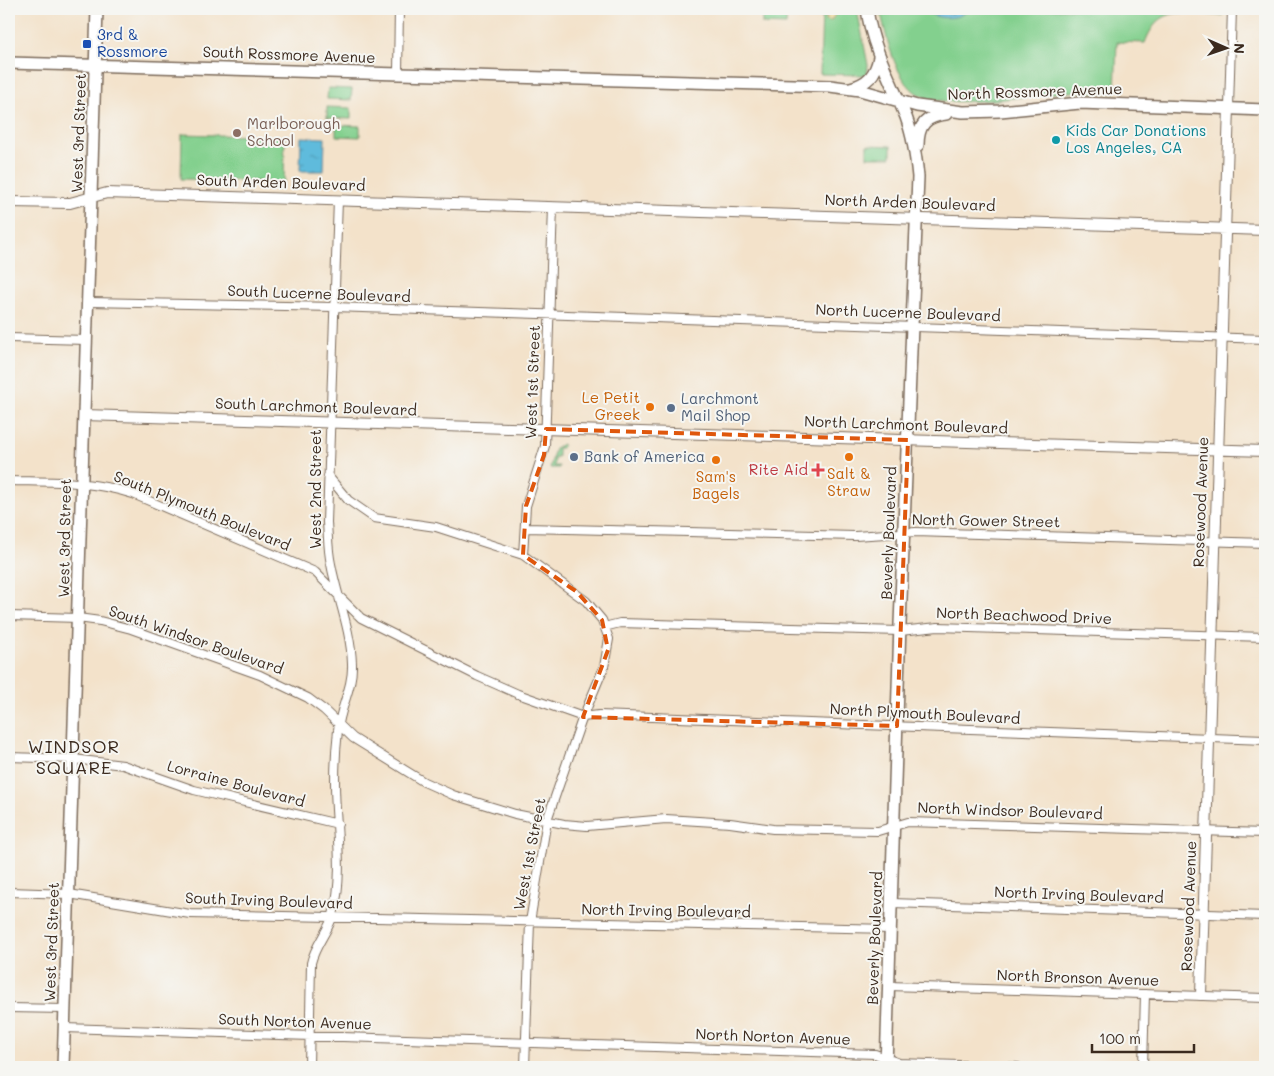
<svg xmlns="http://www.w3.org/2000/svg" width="1274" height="1076" viewBox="0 0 1274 1076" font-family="Mali,sans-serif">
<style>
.green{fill:#83d08e;stroke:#5f7d56}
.sand{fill:url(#sand-dots);stroke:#94825e}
.water{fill:url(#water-ripples);stroke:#4c727d}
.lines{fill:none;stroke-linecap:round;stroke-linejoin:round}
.minor-casing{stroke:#7b6a5a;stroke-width:10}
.tertiary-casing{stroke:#7b6a5a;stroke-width:12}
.secondary-casing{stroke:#7b6a5a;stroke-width:14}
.minor{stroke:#fff;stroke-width:8}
.tertiary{stroke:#fff;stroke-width:10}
.secondary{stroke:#fff;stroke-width:11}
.marked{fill:none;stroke:#df570d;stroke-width:4;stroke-dasharray:10 6;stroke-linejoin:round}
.transit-dot{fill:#1a4fb4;stroke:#f6f6f2;stroke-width:2}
.education-dot{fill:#8d6e63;stroke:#f6f6f2;stroke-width:2}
.culture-dot{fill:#0f9aa8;stroke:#f6f6f2;stroke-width:2}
.food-dot{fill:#e8710a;stroke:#f6f6f2;stroke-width:2}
.service-dot{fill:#5c6f8a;stroke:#f6f6f2;stroke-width:2}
.health-dot{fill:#e0444e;stroke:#f6f6f2;stroke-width:2}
.labels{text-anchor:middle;stroke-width:4;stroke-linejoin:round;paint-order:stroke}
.transit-label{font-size:15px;fill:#164399;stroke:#f6f6f2;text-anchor:start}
.street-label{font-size:15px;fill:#3b2a1e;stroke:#f6f6f2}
.education-label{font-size:15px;fill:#785e54;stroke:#f6f6f2;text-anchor:start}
.culture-label{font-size:15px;fill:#0d838f;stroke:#f6f6f2;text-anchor:start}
.food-label{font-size:15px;fill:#c56008;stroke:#f6f6f2}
.service-label{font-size:15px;fill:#4e5e75;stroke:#f6f6f2;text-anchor:start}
.health-label{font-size:15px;fill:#be3a42;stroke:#f6f6f2;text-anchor:end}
.quarter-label{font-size:18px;letter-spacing:1px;fill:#3b2a1e;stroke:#f6f6f2}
</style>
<defs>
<pattern id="sand-dots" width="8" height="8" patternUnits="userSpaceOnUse" patternTransform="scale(1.25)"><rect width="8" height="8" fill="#eeda9e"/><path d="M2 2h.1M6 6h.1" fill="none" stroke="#cdbb88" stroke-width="1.8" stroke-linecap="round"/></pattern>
<pattern id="water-ripples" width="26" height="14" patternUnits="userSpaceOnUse" patternTransform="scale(1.25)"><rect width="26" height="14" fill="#5ebbdc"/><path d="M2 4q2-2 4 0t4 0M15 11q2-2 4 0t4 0" fill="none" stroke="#4f98b2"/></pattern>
</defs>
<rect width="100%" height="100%" fill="#f6f6f2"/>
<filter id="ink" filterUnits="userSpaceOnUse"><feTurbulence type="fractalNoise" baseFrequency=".02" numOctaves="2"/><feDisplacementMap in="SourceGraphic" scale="10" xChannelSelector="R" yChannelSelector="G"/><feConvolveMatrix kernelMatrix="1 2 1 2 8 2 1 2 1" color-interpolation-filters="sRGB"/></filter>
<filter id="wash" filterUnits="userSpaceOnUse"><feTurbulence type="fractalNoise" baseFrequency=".0096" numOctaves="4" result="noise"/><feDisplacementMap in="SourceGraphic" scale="20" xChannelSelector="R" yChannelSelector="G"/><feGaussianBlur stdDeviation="1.12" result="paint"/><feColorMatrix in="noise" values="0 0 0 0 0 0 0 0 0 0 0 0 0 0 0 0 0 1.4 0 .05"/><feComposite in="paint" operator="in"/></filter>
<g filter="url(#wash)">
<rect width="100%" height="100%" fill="#f3e2ca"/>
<path class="green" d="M 755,9 L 857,9 L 868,65 L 867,73 L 863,75 L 820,74 L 822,11 Z
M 880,9 L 1223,9 L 1223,16 C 1187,14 1160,2 1145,43 L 1117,42 L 1115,93 C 1099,93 1082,91 1066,92 C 1032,94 941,113 915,92 C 893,74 886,35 880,9 Z
M 762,13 L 787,14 L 786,25 L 762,24 Z
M 328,88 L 352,89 L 351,100 L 327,99 Z
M 327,107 L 351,108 L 351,119 L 327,118 Z
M 336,125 L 360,126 L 360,137 L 336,136 Z
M 182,134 L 285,137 L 284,182 L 181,179 Z
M 867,145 L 891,146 L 891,157 L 867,157 Z
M 563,444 L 562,448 L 558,448 L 558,457 L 555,457 L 554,466 L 559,466 L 559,468 L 550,468 L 555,448 Z"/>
<path class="sand" d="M 833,9 L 836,13 L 831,21 L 826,20 L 826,12 Z"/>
<path class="water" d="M 922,9 L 950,14 L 970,9 C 958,21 935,20 922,9 Z
M 301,137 L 325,138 L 324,171 L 300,171 Z"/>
</g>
<g filter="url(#ink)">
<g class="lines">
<g class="minor-casing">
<path id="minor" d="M 398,73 L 399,9
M 1229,107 L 1232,9
M 89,302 L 334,307 L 1265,339
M 9,338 L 87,340
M 328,476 L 348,500 L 374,518 L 436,527 L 523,555 L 586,601 L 602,620 L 609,639 L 604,667 L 581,722 L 547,820 L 530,922 L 525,1067
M 9,481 C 51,482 92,480 133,494 L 315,572 L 361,618 L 477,676 L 518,694 L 583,717 L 599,715 L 1265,740
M 526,528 L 855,536 L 916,532 L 1265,543
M 523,555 L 526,506 L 545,446 L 553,207
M 9,616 L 78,618 L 100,621 L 131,629 L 260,675 L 308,698 L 324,710 L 353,738 L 424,782 L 453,795 L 515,814 L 564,824 L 587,826 L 666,819 L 730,823 L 773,829 L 878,831 L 908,822 L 1265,833
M 604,627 L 620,623 L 900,631 L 938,627 L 1265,637
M 9,757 L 73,759 L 123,765 L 194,790 L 338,824
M 9,892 L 69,894 L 190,914 L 891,929
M 892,903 L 1265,916
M 889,986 L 1265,998
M 9,1008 L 65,1009
M 64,1028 L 875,1054 L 899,1063 L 1018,1067
M 309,1067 L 311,963 C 315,945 328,932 333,915 C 345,872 335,826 335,783 C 335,765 336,747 338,730 C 340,707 353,688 352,664 C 351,629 337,597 331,564 C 328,551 328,536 327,522 L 338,200
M 1143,1067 L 1145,994"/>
</g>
<g class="tertiary-casing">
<path id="tertiary" d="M 9,202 L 70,203 L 107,193 L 1265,230
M 84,415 L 1265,451
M 1201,995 L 1229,107"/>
</g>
<g class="secondary-casing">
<path id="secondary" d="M 867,9 C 872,48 891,81 906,117 C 913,136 916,156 918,177 L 900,624 L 886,1067
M 9,63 L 830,86 L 860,90 L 917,106 L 963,112 L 1000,111 L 1080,103 L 1265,110
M 850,88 C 867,84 876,75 879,57
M 918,145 C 918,125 926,116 946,114
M 63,1067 L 97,9"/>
</g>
<use href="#minor" class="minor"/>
<use href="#tertiary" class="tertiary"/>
<use href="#secondary" class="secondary"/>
</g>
</g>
<path class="marked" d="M 546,429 L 908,440 L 897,726 L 583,717 L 608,650 L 602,620 L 577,592 L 523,555 L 526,506 L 544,455 Z"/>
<rect class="transit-dot" x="82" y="39" width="10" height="10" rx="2.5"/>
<circle class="education-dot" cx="237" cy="133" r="5"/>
<circle class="culture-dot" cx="1056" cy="140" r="5"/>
<g class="food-dot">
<circle cx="650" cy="407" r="5"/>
<circle cx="849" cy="457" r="5"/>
<circle cx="716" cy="460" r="5"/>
</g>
<g class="service-dot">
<circle cx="671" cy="408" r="5"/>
<circle cx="574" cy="457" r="5"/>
</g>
<path class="health-dot" d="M815.5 462.5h5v5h5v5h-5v5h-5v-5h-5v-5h5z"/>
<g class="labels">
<g class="transit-label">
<text x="97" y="40">3rd &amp;<tspan x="97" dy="17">Rossmore</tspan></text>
</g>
<g class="street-label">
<text transform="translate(289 55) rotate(2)" y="5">South Rossmore Avenue</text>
<text transform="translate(1035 92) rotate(-2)" y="5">North Rossmore Avenue</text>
<text transform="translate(79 133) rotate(-88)" y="5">West 3rd Street</text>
<text transform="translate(281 183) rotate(2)" y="5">South Arden Boulevard</text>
<text transform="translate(910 203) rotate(2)" y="5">North Arden Boulevard</text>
<text transform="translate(319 294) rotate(2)" y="5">South Lucerne Boulevard</text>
<text transform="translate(908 313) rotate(2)" y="5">North Lucerne Boulevard</text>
<text transform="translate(533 382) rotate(-88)" y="5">West 1st Street</text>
<text transform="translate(316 407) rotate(2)" y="5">South Larchmont Boulevard</text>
<text transform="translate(906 425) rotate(2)" y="5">North Larchmont Boulevard</text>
<text transform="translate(316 489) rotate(-90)" y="5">West 2nd Street</text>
<text transform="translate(1201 502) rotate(-88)" y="5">Rosewood Avenue</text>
<text transform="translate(202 511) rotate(22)" y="5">South Plymouth Boulevard</text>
<text transform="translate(986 521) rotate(1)" y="5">North Gower Street</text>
<text transform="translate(889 533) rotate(-88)" y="5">Beverly Boulevard</text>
<text transform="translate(65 538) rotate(-89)" y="5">West 3rd Street</text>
<text transform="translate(1024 616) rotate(2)" y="5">North Beachwood Drive</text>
<text transform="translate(196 640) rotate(19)" y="5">South Windsor Boulevard</text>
<text transform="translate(925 714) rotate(3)" y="5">North Plymouth Boulevard</text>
<text transform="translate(236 784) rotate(15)" y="5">Lorraine Boulevard</text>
<text transform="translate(1010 811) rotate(2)" y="5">North Windsor Boulevard</text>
<text transform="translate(530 854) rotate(-79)" y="5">West 1st Street</text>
<text transform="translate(1079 895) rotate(2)" y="5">North Irving Boulevard</text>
<text transform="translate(269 901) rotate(2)" y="5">South Irving Boulevard</text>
<text transform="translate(1189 906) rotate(-88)" y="5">Rosewood Avenue</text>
<text transform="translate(666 911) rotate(1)" y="5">North Irving Boulevard</text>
<text transform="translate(875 938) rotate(-88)" y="5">Beverly Boulevard</text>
<text transform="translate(52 942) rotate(-88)" y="5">West 3rd Street</text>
<text transform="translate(1078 978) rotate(2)" y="5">North Bronson Avenue</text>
<text transform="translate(295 1022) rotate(2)" y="5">South Norton Avenue</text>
<text transform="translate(773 1037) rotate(2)" y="5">North Norton Avenue</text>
</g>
<g class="education-label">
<text x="247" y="129">Marlborough<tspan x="247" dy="17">School</tspan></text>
</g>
<g class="culture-label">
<text x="1066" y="136">Kids Car Donations<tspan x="1066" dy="17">Los Angeles, CA</tspan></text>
</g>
<g class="food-label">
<text x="640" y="403" text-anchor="end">Le Petit<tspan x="640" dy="17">Greek</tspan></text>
<text x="849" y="479">Salt &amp;<tspan x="849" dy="17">Straw</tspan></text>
<text x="716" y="482">Sam's<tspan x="716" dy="17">Bagels</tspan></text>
</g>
<g class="service-label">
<text x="681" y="404">Larchmont<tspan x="681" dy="17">Mail Shop</tspan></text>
<text x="584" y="462">Bank of America</text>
</g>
<g class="health-label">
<text x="808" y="475">Rite Aid</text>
</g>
<g class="quarter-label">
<text x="74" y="753">WINDSOR<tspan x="74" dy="21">SQUARE</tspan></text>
</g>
</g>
<rect width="1274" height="1076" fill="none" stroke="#f6f6f2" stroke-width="30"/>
<g transform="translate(1226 48) rotate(92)" stroke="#f6f6f2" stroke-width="4" paint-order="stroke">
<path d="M0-4L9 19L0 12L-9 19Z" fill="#3b2a1e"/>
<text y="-8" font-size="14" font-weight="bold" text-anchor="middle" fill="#3b2a1e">N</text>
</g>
<path d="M1092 1044v8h102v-8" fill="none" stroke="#3b2a1e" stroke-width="2.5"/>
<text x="1099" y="1044" font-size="15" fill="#3b2a1e" stroke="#f6f6f2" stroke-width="4" paint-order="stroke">100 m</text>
</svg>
